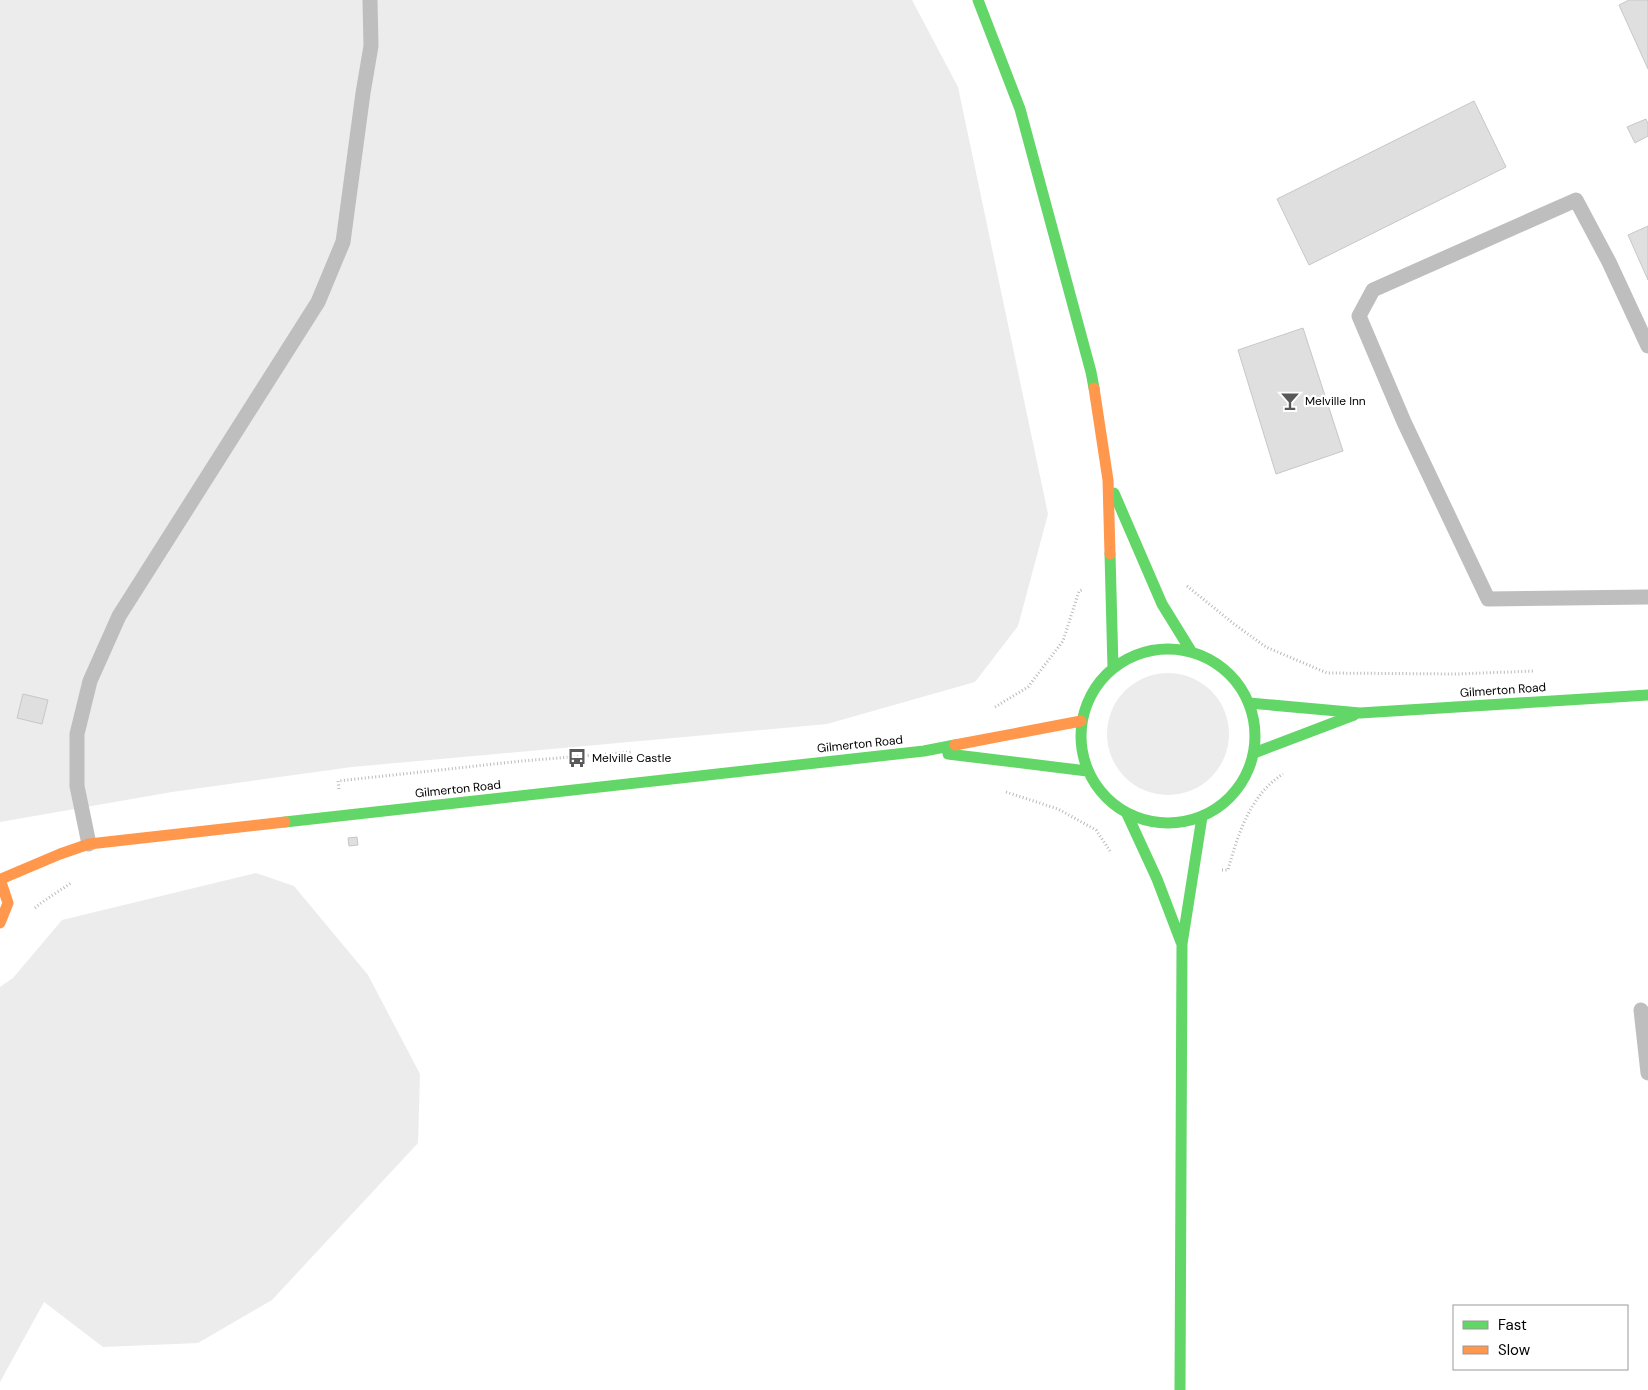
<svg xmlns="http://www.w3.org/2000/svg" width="1648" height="1390" viewBox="0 0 1648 1390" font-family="'DM Sans',sans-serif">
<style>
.green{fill:#ececec}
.building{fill:#dfdfdf;stroke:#c7c7c7}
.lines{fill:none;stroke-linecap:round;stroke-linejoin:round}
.path{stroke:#b9b9b9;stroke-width:3;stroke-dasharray:1 2.5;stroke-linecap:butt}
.lane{stroke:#bebebe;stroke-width:15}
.fast{stroke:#63d668;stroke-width:11}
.slow{stroke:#ff974d;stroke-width:11}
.labels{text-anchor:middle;stroke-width:4.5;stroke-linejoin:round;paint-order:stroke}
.poi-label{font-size:12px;fill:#000;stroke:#fff;text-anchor:start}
.street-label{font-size:12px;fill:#000;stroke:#fff}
</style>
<rect width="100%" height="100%" fill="#fff"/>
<path class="green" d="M 0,0 L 912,0 L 958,87 L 1048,514 L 1018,626 L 975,682 L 827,724 L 352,767 L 172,792 L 0,822 Z
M1107 734a61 61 0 1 1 122 0a61 61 0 1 1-122 0Z
M 256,873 L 294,886 L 368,975 L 420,1074 L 418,1143 L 272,1300 L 198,1343 L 103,1347 L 44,1302 L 0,1382 L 0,987 L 13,978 L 62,920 Z"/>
<path class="building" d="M 1629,0 L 1648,0 L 1648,69 L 1619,5 Z
M 1474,101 L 1506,167 L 1309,265 L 1277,199 Z
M 1646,119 L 1648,124 L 1648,136 L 1635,143 L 1627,127 Z
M 1648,226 L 1648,280 L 1628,235 Z
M 1303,328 L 1343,451 L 1276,474 L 1238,350 Z
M 23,694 L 48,700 L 42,724 L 17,718 Z
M 357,837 L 358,845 L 349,846 L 348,838 Z"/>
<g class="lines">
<path class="path" d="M 1187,586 L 1234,624 L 1266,647 L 1327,673 L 1457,674 L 1535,671
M 995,707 L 1028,687 L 1063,641 L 1079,591 L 1082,590
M 339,789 L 338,781 L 522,761 L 631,752
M 1006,792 L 1058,809 L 1096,830 L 1110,851
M 1222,870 L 1228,870 C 1238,834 1250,795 1283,774
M 35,908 L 41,903 L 71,883"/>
<path class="lane" d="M 1648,346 L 1609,262 L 1576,200 L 1373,290 L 1359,316 L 1404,422 L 1488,599 L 1648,597
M 89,844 L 77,786 L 77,734 L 90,681 L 119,616 L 318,302 L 343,242 L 363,93 L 371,46 L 370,0
M 1641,1010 L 1648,1073"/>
<path class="fast" d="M 978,0 L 1020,109 L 1091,372 L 1094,388
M 1114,493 L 1162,604 L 1191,651
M 1110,554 L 1113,668
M1081 736a87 87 0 1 1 174 0a87 87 0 1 1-174 0Z
M 1249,703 L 1360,713 L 1648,695
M 1254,753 L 1354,715
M 948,754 L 1087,771
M 1127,814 L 1157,879 L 1181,942
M 285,822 L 924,751 L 955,745
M 1180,1390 L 1182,944 L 1202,817"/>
<path class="slow" d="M 1094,388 L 1108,480 L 1110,554
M 955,745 L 1081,721
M 0,879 L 8,903 L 0,923
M 1,879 L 60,854 L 89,844 L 285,822"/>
</g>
<defs>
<g id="bar-bare" transform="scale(1.5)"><path d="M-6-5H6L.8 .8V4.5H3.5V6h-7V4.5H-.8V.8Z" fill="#595959" stroke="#fff" stroke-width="2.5" paint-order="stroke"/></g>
<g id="bus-bare" transform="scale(1.5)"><path d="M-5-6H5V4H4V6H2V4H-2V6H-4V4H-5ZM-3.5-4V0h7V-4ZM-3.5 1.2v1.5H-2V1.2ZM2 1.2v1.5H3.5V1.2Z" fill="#595959" stroke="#fff" stroke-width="2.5" paint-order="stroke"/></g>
</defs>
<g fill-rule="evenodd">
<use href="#bar-bare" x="1290" y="401"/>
<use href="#bus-bare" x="577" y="758"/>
</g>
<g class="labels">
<g class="poi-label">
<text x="1305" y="405">Melville Inn</text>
<text x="592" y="762">Melville Castle</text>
</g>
<g class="street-label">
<text transform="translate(1503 690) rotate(-4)" y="4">Gilmerton Road</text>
<text transform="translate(860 744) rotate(-6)" y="4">Gilmerton Road</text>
<text transform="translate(458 789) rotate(-6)" y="4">Gilmerton Road</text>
</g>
</g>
<rect x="1453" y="1305" width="175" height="65" fill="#ffffff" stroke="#999999"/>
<rect x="1463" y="1321" width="25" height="8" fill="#63d668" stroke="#999999"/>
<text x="1498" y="1330" font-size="15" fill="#000000">Fast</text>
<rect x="1463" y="1346" width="25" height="8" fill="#ff974d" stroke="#999999"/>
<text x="1498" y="1355" font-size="15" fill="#000000">Slow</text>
</svg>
